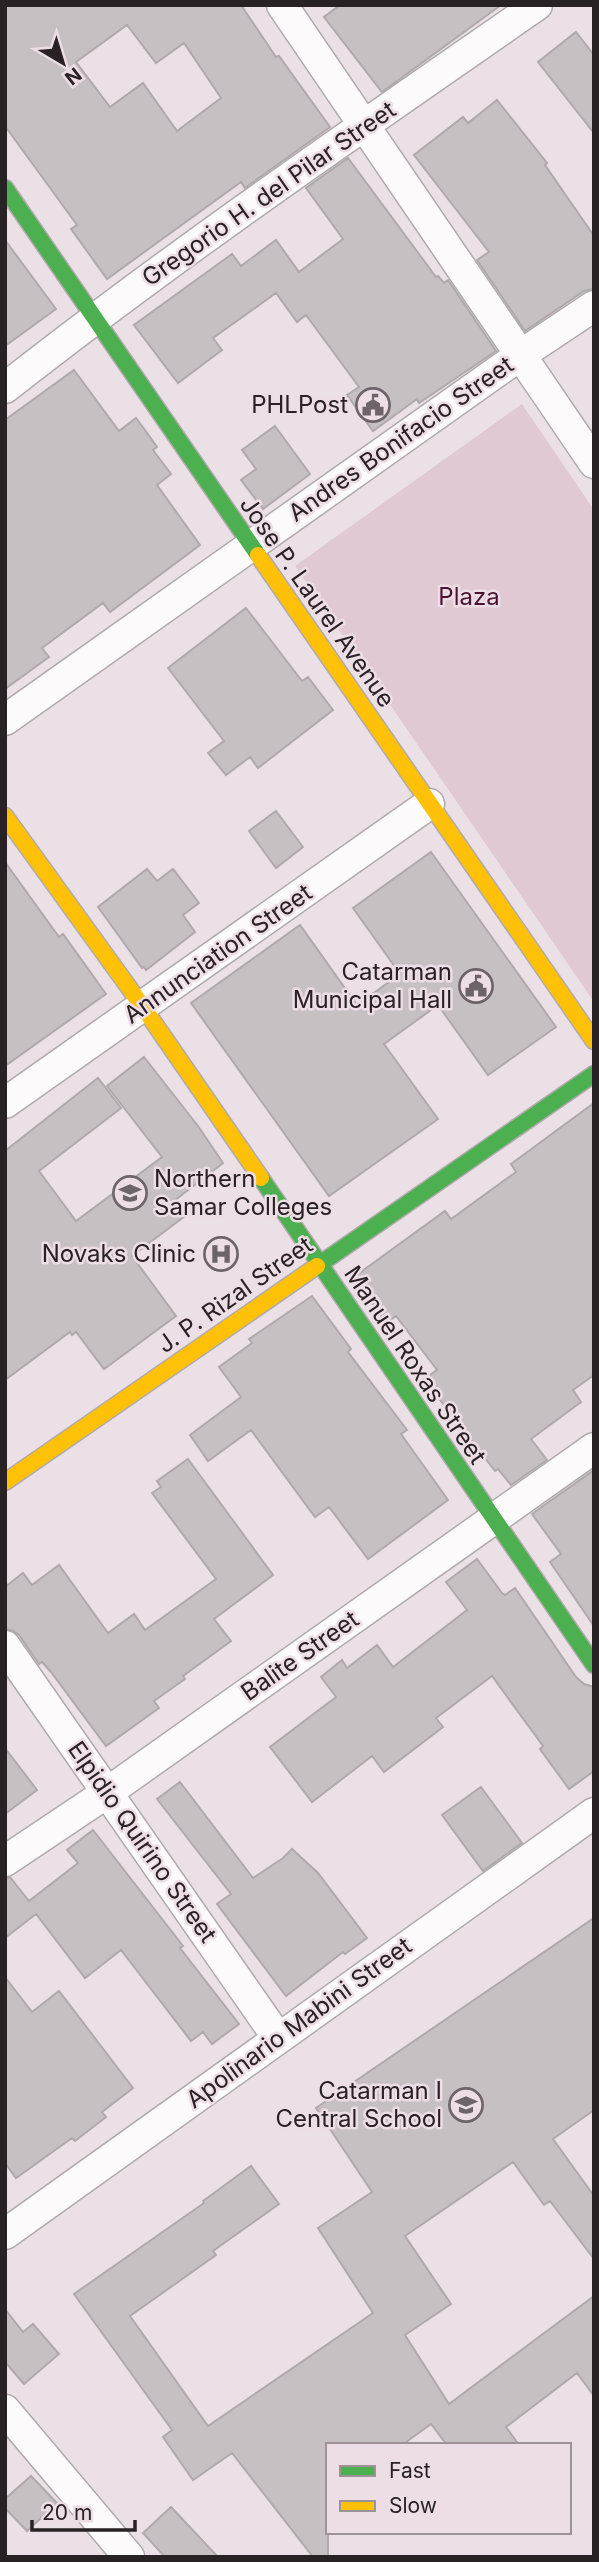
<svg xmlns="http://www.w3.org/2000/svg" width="599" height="2562" viewBox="0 0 599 2562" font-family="Inter,sans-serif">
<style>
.green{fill:#e0c9d3}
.building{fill:#c6c0c3;stroke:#b0a9ac;stroke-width:2;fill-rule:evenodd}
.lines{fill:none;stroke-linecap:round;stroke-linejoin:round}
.street-casing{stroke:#b1aaad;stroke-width:33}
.fast-casing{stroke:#b1aaad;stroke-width:19}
.slow-casing{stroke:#b1aaad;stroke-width:19}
.street{stroke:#fcfafb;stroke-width:30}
.fast{stroke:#4caf50;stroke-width:16}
.slow{stroke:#ffc107;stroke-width:16}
.labels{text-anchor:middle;stroke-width:5;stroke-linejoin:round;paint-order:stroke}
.street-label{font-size:24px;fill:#282225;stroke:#eddde5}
.poi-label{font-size:24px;fill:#282225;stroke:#eddde5;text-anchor:end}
.park-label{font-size:24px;fill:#481633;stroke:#eddde5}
</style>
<rect width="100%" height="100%" fill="#eae0e5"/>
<path class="green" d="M 522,404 L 594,510 L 594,1002 L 295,566 Z"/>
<path class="building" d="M 5,5 L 241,5 L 276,57 L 279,56 L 330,127 L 245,188 L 241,182 L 107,279 L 71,229 L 77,225 L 5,126 ZM 127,25 L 156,63 L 184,43 L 221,98 L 177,131 L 143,83 L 110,107 L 76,62 Z
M 340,5 L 501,5 L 382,92 L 324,17 Z
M 576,32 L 594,55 L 594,133 L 538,62 Z
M 497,100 L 547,163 L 545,165 L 594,236 L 594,289 L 584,291 L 525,331 L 477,260 L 489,252 L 414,155 L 463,117 L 468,123 Z
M 348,158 L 436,277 L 438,276 L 444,283 L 448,280 L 496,351 L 419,403 L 417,399 L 373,431 L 347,395 L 359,387 L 306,315 L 297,322 L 276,293 L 213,338 L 222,350 L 178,383 L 134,325 L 232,254 L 241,266 L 276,240 L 299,272 L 343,239 L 306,188 Z
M 5,240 L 56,309 L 5,346 Z
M 74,370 L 119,431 L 136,418 L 150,437 L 157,447 L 153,450 L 171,474 L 157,485 L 200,545 L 110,612 L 103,603 L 42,648 L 49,657 L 5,689 L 5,420 Z
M 275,426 L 310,474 L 263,509 L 241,480 L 256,469 L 242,450 Z
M 246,608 L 302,681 L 308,677 L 333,710 L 258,768 L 250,757 L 226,775 L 208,753 L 224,741 L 168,668 Z
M 276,811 L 303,847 L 276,868 L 249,831 Z
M 431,852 L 556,1027 L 488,1075 L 438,1005 L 384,1044 L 438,1119 L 329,1196 L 191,1003 L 300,925 L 357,1005 L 400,974 L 353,908 Z
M 5,862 L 59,937 L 63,934 L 106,994 L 5,1066 Z
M 147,869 L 157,881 L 173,869 L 199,903 L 183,915 L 195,932 L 146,970 L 144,967 L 142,968 L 98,907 Z
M 144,1057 L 198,1126 L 223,1163 L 174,1201 L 185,1216 L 132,1256 L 176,1316 L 104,1369 L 76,1332 L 72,1335 L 70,1332 L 5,1380 L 5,1151 L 98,1078 L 121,1108 L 39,1171 L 76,1221 L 162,1157 L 107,1086 Z
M 594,1103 L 594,1375 L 573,1390 L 581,1402 L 531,1439 L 547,1460 L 511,1485 L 498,1469 L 495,1471 L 424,1379 L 437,1370 L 396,1316 L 386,1323 L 354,1277 L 445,1211 L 451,1219 L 516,1172 L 511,1164 Z
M 312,1296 L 351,1349 L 348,1352 L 407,1430 L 401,1434 L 448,1500 L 368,1559 L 329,1507 L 315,1517 L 251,1430 L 208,1461 L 190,1435 L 241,1397 L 219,1367 L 252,1343 L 249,1339 Z
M 188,1459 L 273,1575 L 214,1619 L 231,1641 L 183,1676 L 185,1679 L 154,1701 L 159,1708 L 106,1746 L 51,1672 L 42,1662 L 39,1664 L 19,1635 L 13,1631 L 5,1629 L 5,1587 L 23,1573 L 32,1585 L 59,1565 L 108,1633 L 134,1614 L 145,1630 L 216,1579 L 152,1493 L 161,1487 L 157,1481 Z
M 594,1470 L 594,1626 L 550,1562 L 561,1554 L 532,1514 Z
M 477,1559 L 502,1593 L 505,1595 L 515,1588 L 576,1677 L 584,1684 L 594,1687 L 594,1771 L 569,1789 L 540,1749 L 543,1746 L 492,1676 L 436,1718 L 443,1727 L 384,1772 L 372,1756 L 312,1802 L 270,1747 L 336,1697 L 321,1677 L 342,1660 L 347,1668 L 377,1645 L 393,1667 L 467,1610 L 446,1582 Z
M 5,1748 L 37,1790 L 5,1814 Z
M 180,1782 L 253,1878 L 283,1858 L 292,1849 L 318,1873 L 367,1938 L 345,1954 L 343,1952 L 286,1996 L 217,1904 L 231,1894 L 157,1799 Z
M 481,1787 L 522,1843 L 483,1871 L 442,1815 Z
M 93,1830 L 183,1946 L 180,1948 L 239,2024 L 212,2044 L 203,2032 L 191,2041 L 121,1950 L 85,1978 L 36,1914 L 5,1938 L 5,1878 L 10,1877 L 29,1901 L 78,1863 L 67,1850 Z
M 594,1918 L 594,2110 L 553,2139 L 594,2196 L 594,2259 L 550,2201 L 544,2205 L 513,2162 L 405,2236 L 451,2304 L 405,2335 L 449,2404 L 594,2296 L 594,2396 L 577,2373 L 506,2427 L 519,2445 L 447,2445 L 431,2424 L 402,2445 L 328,2445 L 328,2557 L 313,2557 L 232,2453 L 193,2480 L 163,2437 L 172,2430 L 74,2294 L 204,2203 L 203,2201 L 251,2166 L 279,2204 L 213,2251 L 216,2255 L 130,2316 L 208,2426 L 373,2313 L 318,2228 L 372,2192 L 316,2108 Z
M 5,1977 L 32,2012 L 59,1991 L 133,2088 L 102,2112 L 106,2117 L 75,2141 L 72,2138 L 16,2178 L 5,2163 Z
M 5,2309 L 23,2332 L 33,2324 L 59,2354 L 24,2384 L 5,2362 Z
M 31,2476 L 57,2503 L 27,2531 L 5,2508 L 5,2499 Z
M 171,2507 L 218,2557 L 165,2557 L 143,2533 Z"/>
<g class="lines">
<g class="street-casing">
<path id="street" d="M 282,5 L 594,463
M 5,388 C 177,253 357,130 537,5
M 5,720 L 519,356 L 594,306
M 5,1103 L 429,804
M 5,1646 L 278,2038
M 5,1861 L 108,1792 L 594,1448
M 5,2234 L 594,1813
M 5,2410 L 129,2557"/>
</g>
<g class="fast-casing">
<path id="fast" d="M 5,188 L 258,555
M 261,1178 L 594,1665
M 317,1266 L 594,1074"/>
</g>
<g class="slow-casing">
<path id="slow" d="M 258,555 L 594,1041
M 5,816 L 143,1007 L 261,1178
M 5,1482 L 317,1266"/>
</g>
<use href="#street" class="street"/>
<use href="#fast" class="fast"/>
<use href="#slow" class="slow"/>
</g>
<defs>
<g id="civic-ring" transform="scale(1.75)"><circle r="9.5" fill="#eddde5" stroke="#6c6468" stroke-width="1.5"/><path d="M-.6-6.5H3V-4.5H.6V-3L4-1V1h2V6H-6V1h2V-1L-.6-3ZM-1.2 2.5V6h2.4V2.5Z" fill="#6c6468"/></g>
<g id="university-ring" transform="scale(1.75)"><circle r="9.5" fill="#eddde5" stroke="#6c6468" stroke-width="1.5"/><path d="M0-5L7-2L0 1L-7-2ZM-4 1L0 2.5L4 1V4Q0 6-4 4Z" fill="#6c6468"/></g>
<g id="hospital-ring" transform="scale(1.75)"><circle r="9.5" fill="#eddde5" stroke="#6c6468" stroke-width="1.5"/><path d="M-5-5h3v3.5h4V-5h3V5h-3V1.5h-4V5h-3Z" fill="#6c6468"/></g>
<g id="school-ring" transform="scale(1.75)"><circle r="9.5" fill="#eddde5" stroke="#6c6468" stroke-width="1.5"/><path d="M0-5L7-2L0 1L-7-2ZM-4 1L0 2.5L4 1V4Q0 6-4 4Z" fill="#6c6468"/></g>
</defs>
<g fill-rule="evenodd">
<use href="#civic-ring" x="373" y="405"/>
<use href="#civic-ring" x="476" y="986"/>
<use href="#university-ring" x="130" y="1193"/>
<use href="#hospital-ring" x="221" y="1254"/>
<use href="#school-ring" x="466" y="2105"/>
</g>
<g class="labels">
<g class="street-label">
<text transform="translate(269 194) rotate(-35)" y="8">Gregorio H. del Pilar Street</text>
<text transform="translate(401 439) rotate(-35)" y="8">Andres Bonifacio Street</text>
<text transform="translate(317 602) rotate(55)" y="8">Jose P. Laurel Avenue</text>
<text transform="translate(218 954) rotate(-35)" y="8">Annunciation Street</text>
<text transform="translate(235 1295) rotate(-35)" y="8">J. P. Rizal Street</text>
<text transform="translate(415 1365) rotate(56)" y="8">Manuel Roxas Street</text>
<text transform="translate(300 1656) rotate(-35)" y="8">Balite Street</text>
<text transform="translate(142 1842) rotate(55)" y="8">Elpidio Quirino Street</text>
<text transform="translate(299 2023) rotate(-36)" y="8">Apolinario Mabini Street</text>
</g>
<g class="poi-label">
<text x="348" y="413">PHLPost</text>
<text x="452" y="980">Catarman<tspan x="452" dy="28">Municipal Hall</tspan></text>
<text x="154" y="1187" text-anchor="start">Northern<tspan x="154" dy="28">Samar Colleges</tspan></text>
<text x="196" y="1262">Novaks Clinic</text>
<text x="442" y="2099">Catarman I<tspan x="442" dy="28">Central School</tspan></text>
</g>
<g class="park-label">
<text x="469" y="605">Plaza</text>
</g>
</g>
<rect width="599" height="2562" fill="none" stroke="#282225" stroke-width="14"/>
<rect x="326" y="2443" width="245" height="91" fill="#eddde5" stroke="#9e9298" stroke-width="2"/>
<rect x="340" y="2466" width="35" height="10" fill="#4caf50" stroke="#9e9298" stroke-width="2"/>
<text x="389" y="2478" font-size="21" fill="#282225">Fast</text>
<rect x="340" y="2501" width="35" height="10" fill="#ffc107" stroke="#9e9298" stroke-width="2"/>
<text x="389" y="2513" font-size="21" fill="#282225">Slow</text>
<g transform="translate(63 63) rotate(142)" stroke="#eddde5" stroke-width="5" paint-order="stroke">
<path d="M0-5L12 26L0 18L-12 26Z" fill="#282225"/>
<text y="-10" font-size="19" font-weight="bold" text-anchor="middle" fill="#282225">N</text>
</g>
<path d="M32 2520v10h103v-10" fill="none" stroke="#282225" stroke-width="3.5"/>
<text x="42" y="2520" font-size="21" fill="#282225" stroke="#eddde5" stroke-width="5" paint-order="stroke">20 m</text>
</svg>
